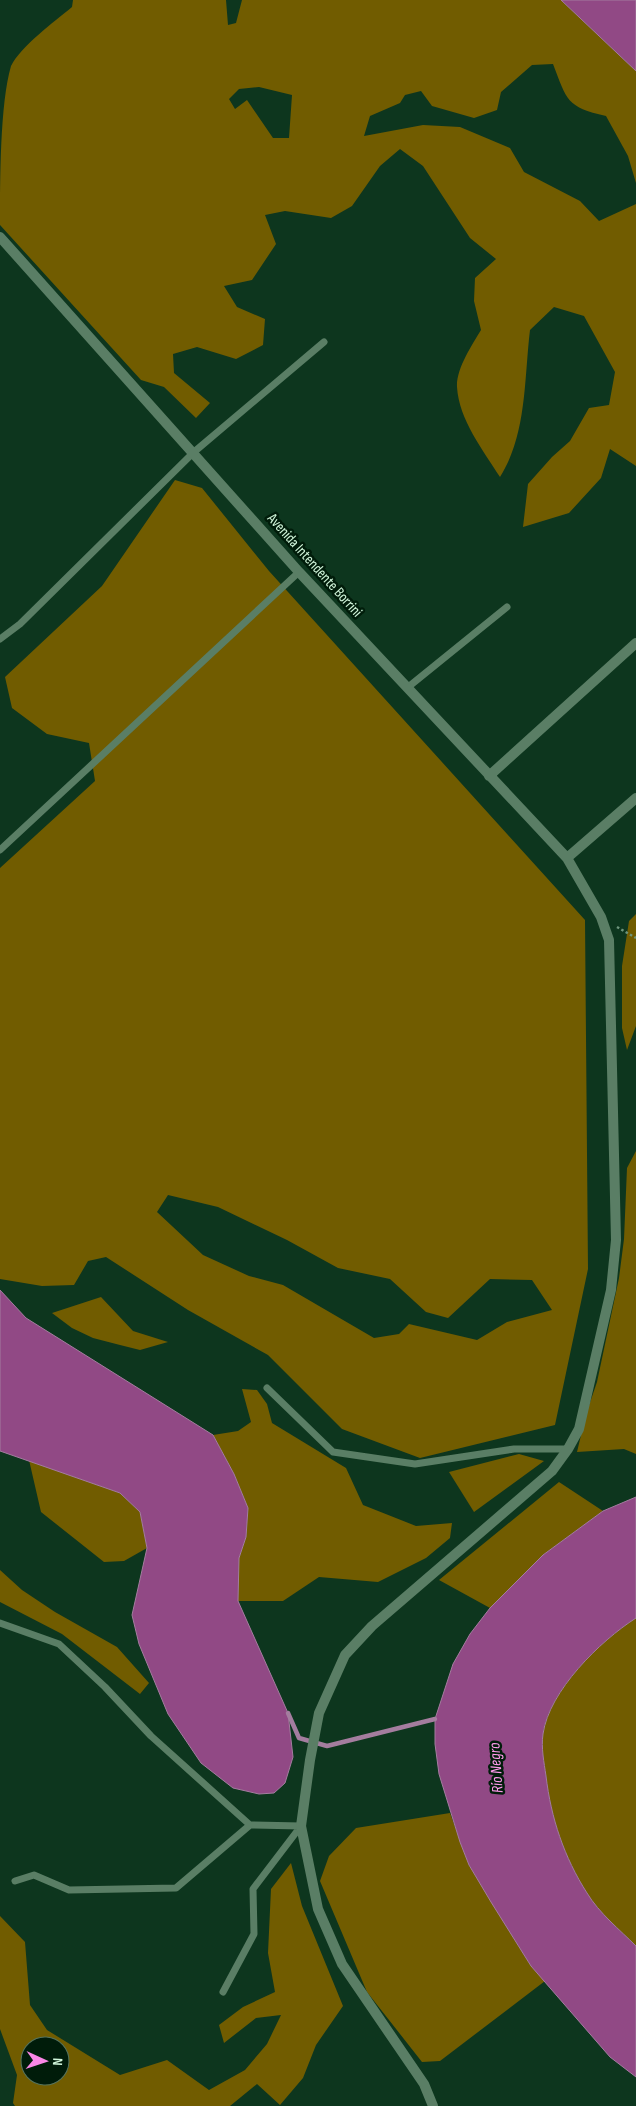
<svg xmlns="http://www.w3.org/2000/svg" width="636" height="2106" viewBox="0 0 636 2106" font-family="'Sofia Sans Condensed',sans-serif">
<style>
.forest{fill:#715c00;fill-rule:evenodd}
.water{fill:#914985;stroke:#a47d9f}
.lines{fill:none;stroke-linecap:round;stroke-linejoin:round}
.stream{stroke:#a47d9f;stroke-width:4.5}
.path{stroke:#6f967d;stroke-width:2.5;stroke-dasharray:2.5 2.5;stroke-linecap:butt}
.lane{stroke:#5a7e65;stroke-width:7}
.street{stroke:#5a7e65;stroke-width:10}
.labels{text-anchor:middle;stroke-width:5;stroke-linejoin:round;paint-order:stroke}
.street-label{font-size:15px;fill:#d1f6db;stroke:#001c0a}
.water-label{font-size:16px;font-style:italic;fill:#fe9aec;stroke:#001c0a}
</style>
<rect width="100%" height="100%" fill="#0d361e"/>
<path class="forest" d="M 73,0 L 226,0 L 228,25 L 236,23 L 242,0 L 561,0 L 636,71 L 636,183 L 628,156 L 606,116 C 566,107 567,100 553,64 L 532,65 L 501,92 L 497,110 L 474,118 L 432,106 L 421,91 L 405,95 L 400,103 L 370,116 L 364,136 L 423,125 L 460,127 L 510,148 L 524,172 L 580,201 L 599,221 L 636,204 L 636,466 L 610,449 L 601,478 L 569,513 L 523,527 L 528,484 L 552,457 L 570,441 L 589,408 L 609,405 L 615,372 L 584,316 L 554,307 L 530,330 C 524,380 527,434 500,477 C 483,450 459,420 457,387 C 456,369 472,345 481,330 L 474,301 L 475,278 L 496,259 L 470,238 L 423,166 L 400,149 L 380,166 L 352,206 L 331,218 L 285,211 L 265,215 L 276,244 L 252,280 L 224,286 L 237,307 L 265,319 L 263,345 L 236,359 L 197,347 L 173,354 L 174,373 L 210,403 L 196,418 L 164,387 L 141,380 L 0,225 C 0,181 0,103 11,66 C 21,46 54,22 72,7 ZM 259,87 L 292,95 L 289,138 L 273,138 L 247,100 L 235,109 L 229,99 L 239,89 Z
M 175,480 L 202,488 L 269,571 L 585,920 L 588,1269 L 555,1425 L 420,1458 L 342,1429 L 268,1355 L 188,1310 L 106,1257 L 88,1261 L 74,1285 L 42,1286 L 0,1279 L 0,868 L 95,781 L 89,743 L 47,734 L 12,708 L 5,677 L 102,586 ZM 168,1195 L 218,1207 L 287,1240 L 338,1268 L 390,1279 L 426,1312 L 448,1318 L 490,1279 L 532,1280 L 552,1310 L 507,1322 L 477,1340 L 409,1324 L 399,1334 L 374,1338 L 283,1285 L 249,1276 L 203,1255 L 157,1212 Z
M 636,914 L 636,1026 L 627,1050 L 622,1028 L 622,966 L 629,921 Z
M 636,1151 L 636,1454 L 624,1449 L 577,1452 L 586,1414 L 597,1382 L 619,1278 L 624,1239 L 627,1168 Z
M 101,1297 L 133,1331 L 168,1342 L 140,1350 L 120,1345 L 93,1338 L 72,1328 L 52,1313 Z
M 242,1389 L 257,1390 L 267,1404 L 272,1423 L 346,1468 L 363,1505 L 416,1526 L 452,1523 L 450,1538 L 426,1558 L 378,1582 L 319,1577 L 283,1601 L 238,1601 L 239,1558 L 246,1537 L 248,1508 L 234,1474 L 213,1435 L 238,1431 L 251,1422 Z
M 519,1454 L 544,1461 L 474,1512 L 449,1472 Z
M 29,1460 L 120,1493 L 140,1512 L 147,1548 L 124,1561 L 104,1562 L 41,1512 Z
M 559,1482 L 603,1511 L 543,1555 L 490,1608 L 439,1580 Z
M 0,1570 L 22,1590 L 55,1612 L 117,1647 L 149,1683 L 140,1694 L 62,1634 L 0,1602 Z
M 636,1618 L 636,1946 C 620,1930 599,1913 587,1893 C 564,1857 551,1818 546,1776 C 544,1762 541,1748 543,1734 C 549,1691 600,1641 636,1618 Z
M 450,1813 L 469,1865 L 531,1966 L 545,1981 L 440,2061 L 422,2062 L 367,1992 L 320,1881 L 329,1856 L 356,1828 Z
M 291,1863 L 302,1906 L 343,2006 L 316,2045 L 303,2078 L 280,2105 L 257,2084 L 230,2106 L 15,2106 L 13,2103 L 17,2075 L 0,2029 L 0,1916 L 25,1942 L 30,2005 L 47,2030 L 120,2075 L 167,2060 L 209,2090 L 245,2070 L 267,2044 L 281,2015 L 256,2018 L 224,2043 L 219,2025 L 243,2007 L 275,1992 L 268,1953 L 271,1889 ZM 30,2046 L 60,2046 L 60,2076 L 30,2076 Z"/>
<path class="water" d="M 561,0 L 636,0 L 636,71 Z
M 0,1290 L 26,1318 L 213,1435 L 234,1474 L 248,1508 L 246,1537 L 239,1558 L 238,1601 L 288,1713 L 293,1757 L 285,1783 L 274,1793 L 259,1794 L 233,1788 L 201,1763 L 168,1714 L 139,1644 L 132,1615 L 147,1548 L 140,1512 L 120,1493 L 0,1451 Z
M 636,1497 L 636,1618 C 600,1641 549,1691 543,1734 C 541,1748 544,1762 546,1776 C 551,1818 564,1857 587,1893 C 599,1913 620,1930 636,1946 L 636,2077 L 610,2057 L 531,1966 L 491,1902 L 469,1865 L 460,1842 L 439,1774 L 435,1744 L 435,1719 L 453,1664 L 470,1634 L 490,1608 L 543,1555 L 603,1511 Z"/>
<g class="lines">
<path class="stream" d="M 288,1713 L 299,1738 L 327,1746 L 435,1719"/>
<path class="path" d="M 617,927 L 636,938"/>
<path class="lane" d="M 0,639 L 20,624 L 194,452 L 324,342
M 407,688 L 507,607
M 0,850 L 299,572
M 267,1388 L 333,1452 L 415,1464 L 514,1449 L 568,1449
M 0,1623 L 59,1644 L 105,1687 L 151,1736 L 250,1825 L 301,1826 L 253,1889 L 254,1934 L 223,1992
M 15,1881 L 34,1875 L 69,1890 L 176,1888 L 250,1825"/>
<path class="street" d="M 0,237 L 299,572 L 567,858 L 601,917 L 609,940 L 616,1240 L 611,1290 L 579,1429 L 568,1449 L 552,1471 L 372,1626 L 345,1655 L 319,1713 L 310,1760 L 301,1826 L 318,1909 L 342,1964 L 424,2084 L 433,2106
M 489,776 L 636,643
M 567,858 L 636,798"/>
</g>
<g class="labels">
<g class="street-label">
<text transform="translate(315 565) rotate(48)" y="5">Avenida Intendente Borrini</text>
</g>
<g class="water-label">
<text transform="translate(495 1768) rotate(-94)" y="6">Río Negro</text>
</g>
</g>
<g transform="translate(45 2061) rotate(93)"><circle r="24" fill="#001c0a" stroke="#54735e"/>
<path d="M0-4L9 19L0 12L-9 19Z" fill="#fa87e7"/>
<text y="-8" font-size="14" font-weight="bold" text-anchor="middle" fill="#d1f6db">N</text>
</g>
</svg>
